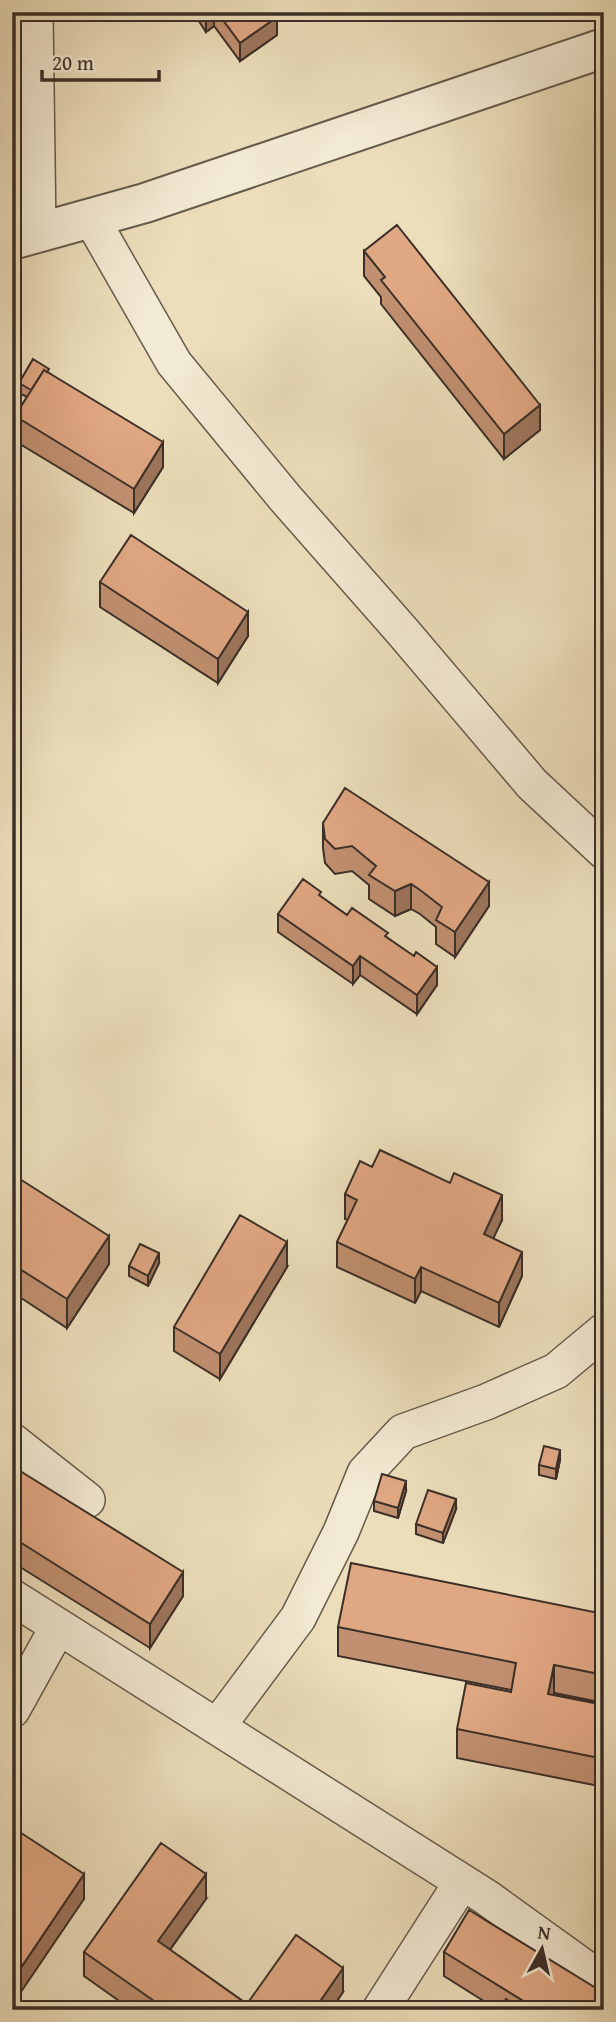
<svg xmlns="http://www.w3.org/2000/svg" width="616" height="2022" viewBox="0 0 616 2022" font-family="'Gentium Book Plus',serif">
<style>
.lines{fill:none;stroke-linecap:round;stroke-linejoin:round}
.minor-casing{stroke:#675b4d;stroke-width:38}
.tertiary-casing{stroke:#675b4d;stroke-width:42}
.minor{stroke:#f3ead3;stroke-width:35}
.tertiary{stroke:#f3ead3;stroke-width:38}
.wall{fill:#c19071;stroke:#3b2f28;stroke-width:2}
.shaded-wall{fill:#9d755c;stroke:#3b2f28;stroke-width:2}
.building{fill:#e0a783;stroke:#3b2f28;stroke-width:2}
</style>
<rect width="100%" height="100%" fill="#ecdebb"/>
<filter id="stains"><feTurbulence type="fractalNoise" baseFrequency=".00286" numOctaves="4"/><feColorMatrix values="0 0 0 0 .2 0 0 0 0 .09 0 0 0 0 .02 0 0 0 .5 -.17"/></filter>
<radialGradient id="worn" r=".72"><stop offset=".6" stop-color="#630" stop-opacity="0"/><stop offset="1" stop-color="#630" stop-opacity=".3"/></radialGradient>
<g class="lines">
<g class="minor-casing">
<path id="minor" d="M 35,12 L 38,233
M 91,218 L 174,363 L 286,499 L 403,632 L 532,784 L 604,851
M 12,1441 L 87,1500
M 12,1597 L 486,1897 L 604,1982
M 12,1710 L 58,1627
M 217,1727 L 298,1618 L 341,1532 L 365,1473 L 403,1432 L 486,1402 L 556,1371 L 604,1331
M 380,2010 L 462,1882"/>
</g>
<g class="tertiary-casing">
<path id="tertiary" d="M 12,240 L 145,203 L 604,48"/>
</g>
<use href="#minor" class="minor"/>
<use href="#tertiary" class="tertiary"/>
</g>
<path class="wall" d="M 193,12 L 274,12 L 277,35 L 240,61 L 214,26 L 206,32 Z
M 364,251 L 540,430 L 504,459 L 381,304 L 381,297 L 364,276 Z
M 49,373 L 163,467 L 134,513 L 15,441 L 15,416 L 27,397 L 19,393 L 19,383 Z
M 100,582 L 248,636 L 218,683 L 100,607 Z
M 323,823 L 489,906 L 455,957 L 436,944 L 436,927 L 420,914 L 411,909 L 395,916 L 369,899 L 369,885 L 352,871 L 335,874 L 325,863 L 323,848 Z
M 321,897 L 347,915 L 388,938 L 437,985 L 417,1014 L 360,975 L 353,984 L 278,932 L 278,914 Z
M 372,1167 L 502,1220 L 493,1238 L 522,1276 L 499,1327 L 421,1291 L 415,1303 L 337,1267 L 337,1242 L 348,1220 L 345,1219 L 345,1194 Z
M 12,1174 L 109,1264 L 67,1328 L 12,1292 Z
M 159,1263 L 148,1286 L 129,1276 L 129,1266 Z
M 287,1267 L 220,1379 L 174,1351 L 174,1327 Z
M 560,1460 L 556,1479 L 539,1475 L 539,1465 Z
M 12,1466 L 183,1596 L 150,1648 L 12,1562 Z
M 406,1491 L 398,1518 L 374,1511 L 374,1501 Z
M 456,1509 L 443,1543 L 416,1534 L 416,1524 Z
M 604,1614 L 604,1703 L 554,1693 L 553,1695 L 604,1705 L 604,1787 L 457,1758 L 457,1729 L 511,1692 L 511,1690 L 338,1656 L 338,1627 Z
M 206,1899 L 170,1950 L 247,2004 L 343,1992 L 331,2010 L 132,2010 L 84,1976 L 84,1952 Z
M 444,1952 L 604,2010 L 498,2010 L 444,1976 Z"/>
<path class="shaded-wall" d="M 208,12 L 214,12 L 214,26 L 206,32 L 206,13 Z
M 277,17 L 277,35 L 240,61 L 240,43 Z
M 540,405 L 540,430 L 504,459 L 504,434 Z
M 163,442 L 163,467 L 134,513 L 134,489 Z
M 248,612 L 248,636 L 218,683 L 218,659 Z
M 489,882 L 489,906 L 455,957 L 455,932 Z
M 411,884 L 411,909 L 395,916 L 395,891 Z
M 360,956 L 360,975 L 353,984 L 353,966 Z
M 437,967 L 437,985 L 417,1014 L 417,995 Z
M 502,1195 L 502,1220 L 484,1258 L 484,1234 Z
M 109,1236 L 109,1264 L 67,1328 L 67,1299 Z
M 287,1242 L 287,1267 L 220,1379 L 220,1354 Z
M 522,1252 L 522,1276 L 499,1327 L 499,1303 Z
M 159,1253 L 159,1263 L 148,1286 L 148,1276 Z
M 421,1267 L 421,1291 L 415,1303 L 415,1279 Z
M 560,1450 L 560,1460 L 556,1479 L 556,1469 Z
M 406,1481 L 406,1491 L 398,1518 L 398,1508 Z
M 456,1499 L 456,1509 L 443,1543 L 443,1533 Z
M 183,1572 L 183,1596 L 150,1648 L 150,1624 Z
M 554,1665 L 554,1693 L 548,1722 L 548,1694 Z
M 84,1874 L 84,1899 L 12,2005 L 12,1981 Z
M 206,1874 L 206,1899 L 158,1966 L 158,1941 Z
M 343,1968 L 343,1992 L 331,2010 L 314,2010 Z"/>
<path class="building" d="M 217,12 L 274,12 L 277,17 L 240,43 Z
M 397,225 L 540,405 L 504,434 L 381,280 L 385,277 L 364,251 Z
M 33,359 L 49,369 L 47,372 L 44,370 L 31,390 L 19,383 Z
M 44,370 L 163,442 L 134,489 L 15,416 Z
M 131,535 L 248,612 L 218,659 L 100,582 Z
M 345,788 L 489,882 L 455,932 L 436,920 L 442,907 L 420,890 L 411,884 L 395,891 L 369,875 L 376,866 L 352,846 L 335,849 L 325,839 L 323,823 Z
M 303,879 L 321,892 L 319,895 L 347,915 L 352,908 L 388,933 L 385,936 L 414,956 L 416,952 L 437,967 L 417,995 L 360,956 L 353,966 L 278,914 Z
M 380,1150 L 450,1183 L 454,1173 L 502,1195 L 484,1234 L 522,1252 L 499,1303 L 421,1267 L 415,1279 L 337,1242 L 357,1200 L 345,1194 L 360,1161 L 372,1167 Z
M 12,1174 L 109,1236 L 67,1299 L 12,1264 Z
M 240,1215 L 287,1242 L 220,1354 L 174,1327 Z
M 140,1244 L 159,1253 L 148,1276 L 129,1266 Z
M 544,1446 L 560,1450 L 556,1469 L 539,1465 Z
M 12,1466 L 183,1572 L 150,1624 L 12,1537 Z
M 382,1474 L 406,1481 L 398,1508 L 374,1501 Z
M 428,1490 L 456,1499 L 443,1533 L 416,1524 Z
M 351,1563 L 604,1614 L 604,1675 L 554,1665 L 548,1694 L 604,1705 L 604,1759 L 457,1729 L 466,1683 L 511,1692 L 516,1663 L 338,1627 Z
M 12,1827 L 84,1874 L 12,1981 Z
M 161,1843 L 206,1874 L 158,1941 L 247,2004 L 296,1935 L 343,1968 L 314,2010 L 167,2010 L 84,1952 Z
M 469,1910 L 604,1993 L 604,2010 L 538,2010 L 444,1952 Z
M 506,1999 L 523,2010 L 500,2010 Z"/>
<rect width="616" height="2022" fill="none" stroke="#ecdebb" stroke-width="42"/>
<rect x="14" y="14" width="588" height="1994" fill="none" stroke="#3b2f28" stroke-width="3.5"/>
<rect x="21" y="21" width="574" height="1980" fill="none" stroke="#3b2f28" stroke-width="2"/>
<g transform="translate(542 1949) rotate(8)" stroke="#f3ead3" stroke-width="5" paint-order="stroke">
<path d="M0-5L12 26L0 18L-12 26Z" fill="#3b2f28"/>
<text y="-10" font-size="19" font-weight="bold" text-anchor="middle" fill="#3b2f28">N</text>
</g>
<path d="M42 70v10h117v-10" fill="none" stroke="#3b2f28" stroke-width="3.5"/>
<text x="52" y="70" font-size="21" fill="#3b2f28" stroke="#f3ead3" stroke-width="5" paint-order="stroke">20 m</text>
<rect width="100%" height="100%" filter="url(#stains)"/>
<rect width="100%" height="100%" fill="url(#worn)"/>
</svg>
